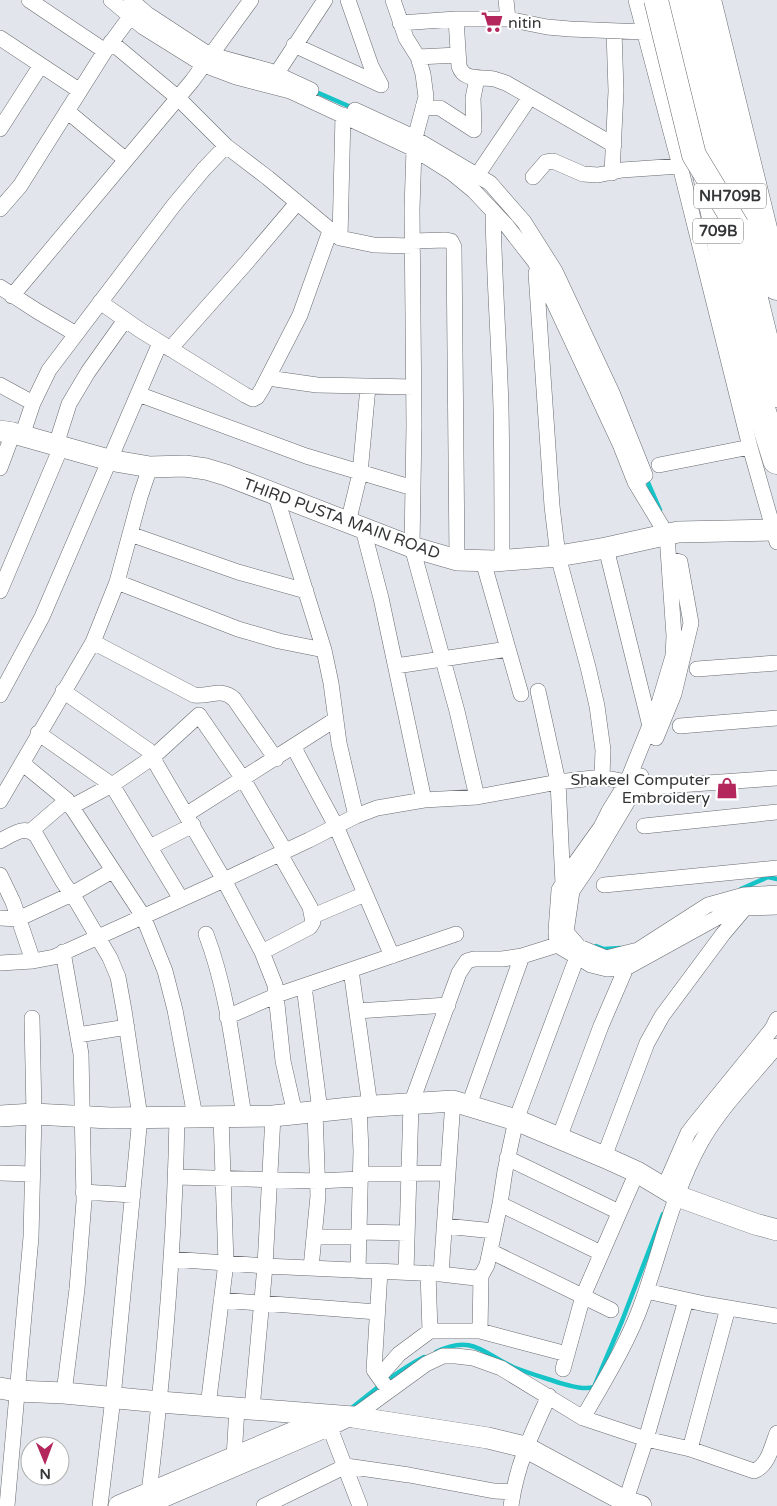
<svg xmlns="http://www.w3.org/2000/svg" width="777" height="1506" viewBox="0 0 777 1506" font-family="'Varela Round',sans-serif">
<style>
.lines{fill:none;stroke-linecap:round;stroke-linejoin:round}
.stream{stroke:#16c4c8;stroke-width:4.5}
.street-casing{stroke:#676b70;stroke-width:16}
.secondary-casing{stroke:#676b70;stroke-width:22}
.highway-casing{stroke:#676b70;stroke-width:29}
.street{stroke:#fff;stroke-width:15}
.secondary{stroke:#fff;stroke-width:21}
.highway{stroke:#fff;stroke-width:28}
.primary-bridge-casing{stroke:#676b70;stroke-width:25;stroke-linecap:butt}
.primary-bridge{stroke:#fff;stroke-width:24}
.labels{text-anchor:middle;stroke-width:4;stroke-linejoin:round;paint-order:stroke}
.shield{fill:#fff;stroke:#727274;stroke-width:1}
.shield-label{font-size:15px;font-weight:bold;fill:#353638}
.poi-label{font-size:16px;fill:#353638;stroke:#fff;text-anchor:start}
.street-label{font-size:16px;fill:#353638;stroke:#fff}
</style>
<rect width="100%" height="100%" fill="#e2e6ec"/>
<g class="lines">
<path class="stream" d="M 314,91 L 353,108
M 646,478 L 660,510
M 741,889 L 768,877 L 777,879
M 596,946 L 604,949 L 621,948
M 436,1352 C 472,1334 483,1353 513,1367 C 528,1373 545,1378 560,1383 C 571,1386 584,1390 594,1387 L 622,1321 L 663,1214
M 349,1410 C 373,1391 397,1371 424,1357"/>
<g class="street-casing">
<path id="street" d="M 29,0 L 105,51
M 111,0 L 143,27 L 204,65 L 236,77 L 290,91 L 318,104 L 414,149 L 452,173 L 474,191 L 507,226 L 535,262 L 620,444 L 635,482 L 667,535 L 674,636 L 673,656 L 659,703 L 627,782 L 609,811 L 601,827 L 576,862 L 559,890 L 556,931 L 557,945 L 591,965 L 607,969 L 626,968 L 722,915 L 745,908 L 777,907
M 131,0 L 147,14 L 208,54 L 270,71 L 311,90
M 393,0 L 406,38 L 418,57 L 423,74 L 426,97 L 415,138
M 506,0 L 508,19
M 636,0 L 680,166 L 750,447 L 777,542
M 456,19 L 459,66 C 464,82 481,76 494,79 C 498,80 502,82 506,83 L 614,145
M 400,23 L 456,19 L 508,19 L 547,27 L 570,29 L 644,32
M 0,38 L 80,91
M 111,42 L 178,98 L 226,146 L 268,178 L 340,238 L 374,245 L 413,246
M 294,45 L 381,85 L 371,66 L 348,0
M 418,57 L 458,55
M 271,82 L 325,0
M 423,107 L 440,108 L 474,130 L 473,98 L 477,78
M 355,110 L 407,134 L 490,183 L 524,222 L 555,271 L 613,395 L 645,475 L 635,482
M 67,111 L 126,160
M 0,129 L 41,65
M 414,149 L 412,209 L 414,425 L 412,547 L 457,711 L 477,797
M 482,168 L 530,97
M 612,173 L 616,91 L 614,31
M 533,177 L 546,162 L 553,161 L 583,174 L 598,175 L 622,170 L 680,166
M 0,209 L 20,186 L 105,51 L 130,17
M 493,211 C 494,277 499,342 501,408 C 502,459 502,510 502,561
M 340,238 L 343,115
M 413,241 L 446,240 L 451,241 L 454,247 L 457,560
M 536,273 L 552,506 L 558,556 L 588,667 L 597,706 L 603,750 L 602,777
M 0,287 L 37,311 L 76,334
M 12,296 L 192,81 L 251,0
M 100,302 L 140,330 L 245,395 L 253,399 L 257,397 L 262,389 L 300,315 L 330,231
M 170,349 L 247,262 L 297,203
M 268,378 L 317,385 L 414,387
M 0,385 L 33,403
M 138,394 L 306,456 L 413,488
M 22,436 L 33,403 L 49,370 L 174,205 L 204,169 L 226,146
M 56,445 L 69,404 L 88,372 L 125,320
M 659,465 L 750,447
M 0,468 L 13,433
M 275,493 L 324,650 L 331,683 L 339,743 L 356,816
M 348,523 L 360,473 L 368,387
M 363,529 L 381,598 L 424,800
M 130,534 L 238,572 L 306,591
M 606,548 L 650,726
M 483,561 L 521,694
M 117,582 L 238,629 L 279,641 L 324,650
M 0,591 L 61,447
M 93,642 L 194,695 C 210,697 221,687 234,699 L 276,759
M 396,666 L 508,649
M 697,669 L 777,663
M 63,691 L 148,750 L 224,880 L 262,952 L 275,985 L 283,1061 L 295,1114
M 538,691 L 558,782 L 563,884
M 0,695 L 42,617 L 160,343
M 680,726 L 777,718
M 38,733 L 112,785 L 181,899
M 656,738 L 674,694 L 691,623 L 680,562 L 669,559
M 294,748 L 336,826 L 392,956
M 22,763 L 67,800 L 143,916 L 165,971 L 175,1010 L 195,1116
M 641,776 L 638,784 L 589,866 L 572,891 L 566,932 L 579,947 L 606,958 L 638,950 L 708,905 L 744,895 L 777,893
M 0,801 L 93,642 L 117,582 L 140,497 L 150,467
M 71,807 L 112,785 L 153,757 L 199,715 L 243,779 L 285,851
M 187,814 L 336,719
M 644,826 L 777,812
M 31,831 L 67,800
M 0,841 C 13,834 24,825 36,835 L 63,882 L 77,902 L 110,958 L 118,977 L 124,1010 L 140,1117 L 113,1398 L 100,1506
M 150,847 L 193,825
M 0,875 L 13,902 L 33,961
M 604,885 L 777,868
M 313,916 L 365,894
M 0,918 L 18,919 L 72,894 L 112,871
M 206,934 C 228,992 234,1055 244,1116
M 63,952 L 81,1054 L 84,1201 L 77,1289 L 64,1393
M 262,952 L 310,927 L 313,922 L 310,907 L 280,854
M 0,963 L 33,961 L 54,957 L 224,880 L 309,840 L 356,816 L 377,808 L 424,800 L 477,797 L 558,782 L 602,777 L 650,787 L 777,778
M 351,970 L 370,1106
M 304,986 L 320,1111
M 357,1011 L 448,1005
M 227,1017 L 277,995 L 456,934
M 78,1035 L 127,1027
M 469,1105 L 522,956
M 559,1138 L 601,1026 L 626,968
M 604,1157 L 647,1043 L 662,1016 L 723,934 L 745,908
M 507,1158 L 619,1212
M 0,1173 L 33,1174
M 361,1174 L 448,1173
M 176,1177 L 317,1181 L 361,1179
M 664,1188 L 688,1133 L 694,1125 L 772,1029 L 777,1019
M 83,1192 L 133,1195
M 500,1204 L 601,1253
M 445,1226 L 494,1231
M 360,1232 L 407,1233
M 314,1237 L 359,1237
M 490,1251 L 611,1310
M 171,1259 L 265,1266 L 441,1274 L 475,1278 L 481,1276 L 487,1265 L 490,1251 L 500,1204 L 505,1171 L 516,1120 L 577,957
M 311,1268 L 318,1196 L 315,1112
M 358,1271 L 361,1151 L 359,1107
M 380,1271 L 374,1370 L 384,1384
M 406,1272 L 411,1104 L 459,973 L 467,961 L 474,959 L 502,959 L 522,956 L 557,945
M 428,1273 L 430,1331
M 441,1274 L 453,1101
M 646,1291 L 705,1304 L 777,1316
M 221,1300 L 377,1312
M 480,1331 L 481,1276
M 563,1369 L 583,1296 L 637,1172
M 379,1377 L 399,1354 L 430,1331 L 480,1331 L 567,1354
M 208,1406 L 226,1263 L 221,1117
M 252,1409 L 265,1266 L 273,1116
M 583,1418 C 604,1381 628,1343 642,1303 C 661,1250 673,1192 701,1142 C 721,1107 751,1077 777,1046
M 330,1428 L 360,1506
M 690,1449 L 728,1308
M 234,1458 L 237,1408
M 149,1493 C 164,1368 175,1242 177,1116
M 7,1506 L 31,1237 L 34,1114 L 32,1018
M 149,1506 L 330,1428 L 353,1417 L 426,1364 L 443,1356 L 456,1356 L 473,1358 L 501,1368 L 583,1418 L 646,1439 L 690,1449 L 754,1471 C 768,1466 772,1446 777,1433
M 264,1506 L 346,1466 L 409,1475 L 494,1491 L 513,1492
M 511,1506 C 516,1467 532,1432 549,1396
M 624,1506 L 646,1439 L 686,1300"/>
</g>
<g class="secondary-casing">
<path id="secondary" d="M 0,431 L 13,433 L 109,460 L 150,467 L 185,466 L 206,469 L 226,475 L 412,547 L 457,560 L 495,561 L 558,556 L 606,548 L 678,532 L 777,530
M 0,1116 L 34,1114 L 110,1118 L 273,1116 L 359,1107 L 453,1101 L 516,1120 L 604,1157 L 637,1172 L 677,1196 L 755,1224 L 777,1230
M 0,1388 L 16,1391 L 64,1393 L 160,1402 L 353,1417 L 488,1438 L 525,1447 L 608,1492 L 625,1501 L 641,1506
M 119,1506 L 332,1416"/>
</g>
<g class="highway-casing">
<path id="highway" d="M 681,0 L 777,393
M 707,0 L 777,286
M 707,175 L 745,357 L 777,460"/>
</g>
<use href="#street" class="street"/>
<use href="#secondary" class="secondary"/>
<use href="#highway" class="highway"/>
<g class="primary-bridge-casing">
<path id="primary-bridge" d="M 656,0 L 694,155 L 737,226"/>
</g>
<use href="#primary-bridge" class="primary-bridge"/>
</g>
<defs>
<g id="supermarket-bare" transform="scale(1.725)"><path d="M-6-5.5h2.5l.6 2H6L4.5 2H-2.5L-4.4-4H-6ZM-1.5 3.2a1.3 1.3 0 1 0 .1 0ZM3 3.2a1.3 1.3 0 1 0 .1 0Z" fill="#b4275d" stroke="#fff" stroke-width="2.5" paint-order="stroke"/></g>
<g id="shop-bare" transform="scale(1.725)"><path d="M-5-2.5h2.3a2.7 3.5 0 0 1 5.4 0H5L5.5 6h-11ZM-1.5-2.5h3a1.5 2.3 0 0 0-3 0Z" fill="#b4275d" stroke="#fff" stroke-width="2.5" paint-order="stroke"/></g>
</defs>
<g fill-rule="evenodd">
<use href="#supermarket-bare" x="492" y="22"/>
<use href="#shop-bare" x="727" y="788"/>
</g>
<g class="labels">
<g class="shield">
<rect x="694" y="183.5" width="72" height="25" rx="4"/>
<rect x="693" y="218.5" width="50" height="25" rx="4"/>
</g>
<g class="shield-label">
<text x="730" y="201">NH709B</text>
<text x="718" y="236">709B</text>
</g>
<g class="poi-label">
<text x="508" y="28">nitin</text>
<text x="710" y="785" text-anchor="end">Shakeel Computer<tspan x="710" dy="18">Embroidery</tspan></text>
</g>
<g class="street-label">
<text transform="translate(342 518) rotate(20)" y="6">THIRD PUSTA MAIN ROAD</text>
</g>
</g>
<g transform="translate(45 1461) rotate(179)"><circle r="24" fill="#ffffff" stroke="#aeafaf"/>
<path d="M0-4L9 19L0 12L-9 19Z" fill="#b4275d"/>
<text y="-8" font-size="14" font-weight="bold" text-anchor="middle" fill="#353638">N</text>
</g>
</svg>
